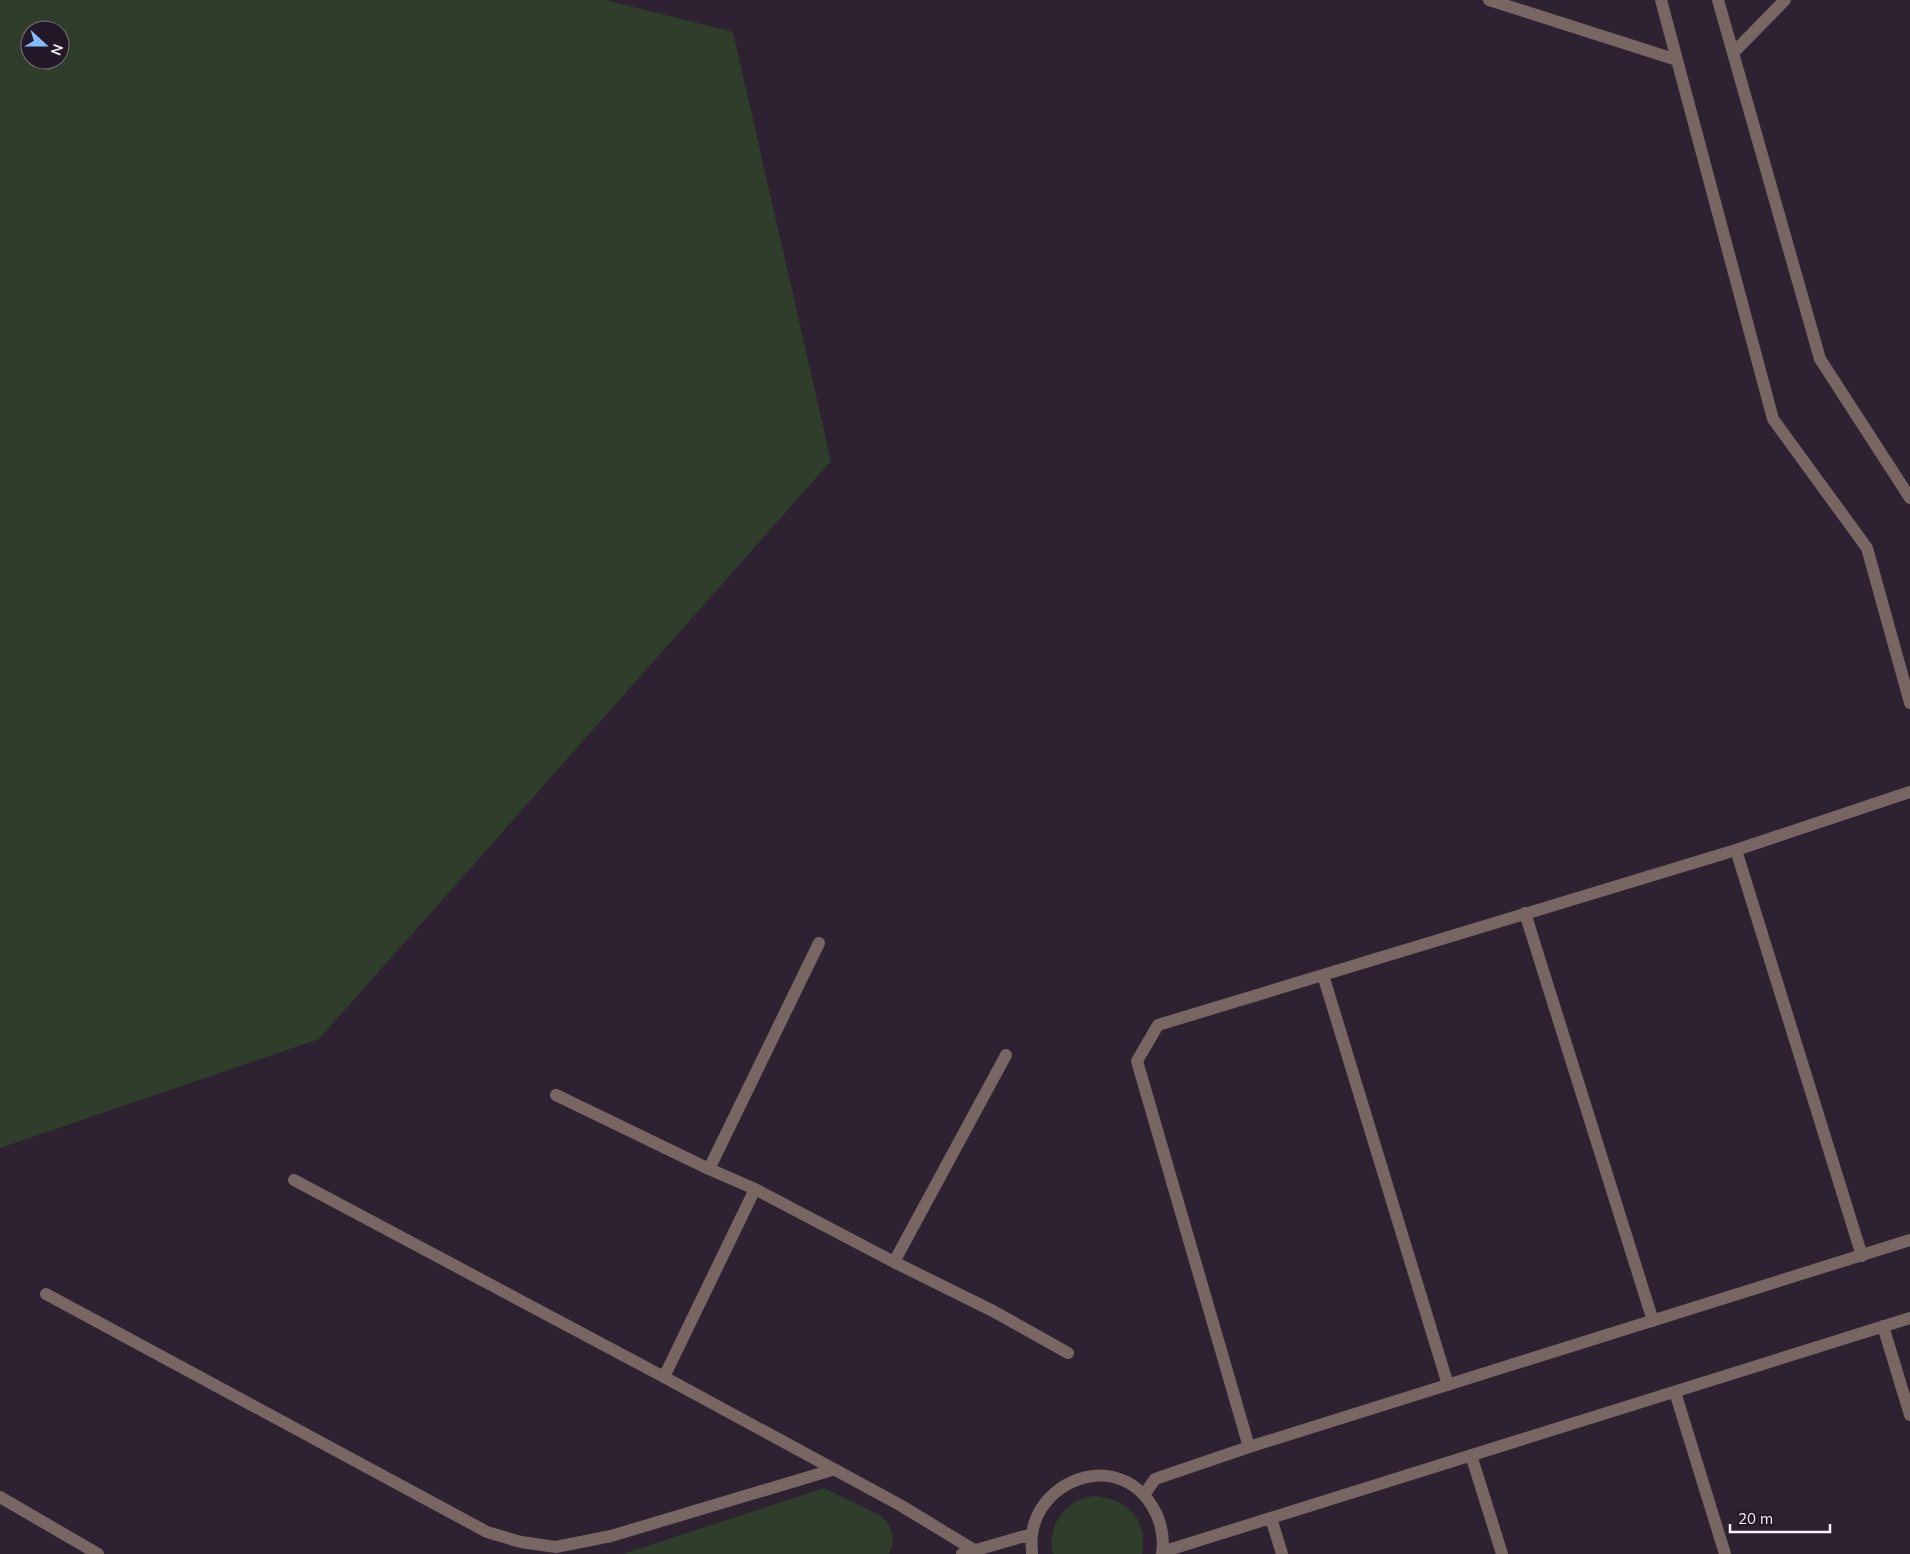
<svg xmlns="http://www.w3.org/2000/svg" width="1910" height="1554" viewBox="0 0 1910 1554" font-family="Mulish,sans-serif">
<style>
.green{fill:#2f3e2a;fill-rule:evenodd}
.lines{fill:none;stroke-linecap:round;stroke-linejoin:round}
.minor{stroke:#776662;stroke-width:12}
</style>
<rect width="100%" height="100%" fill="#2e2132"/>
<path class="green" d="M 0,0 L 605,0 L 733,32 L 831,461 L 319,1039 L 0,1148 ZM 30,30 L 60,30 L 60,60 L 30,60 Z
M 824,1488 L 881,1516 C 893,1527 896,1539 889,1554 L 623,1554 Z
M 1094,1496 C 1128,1499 1148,1519 1142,1554 L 1053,1554 C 1047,1533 1059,1509 1079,1500 C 1083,1498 1089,1497 1094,1496 Z"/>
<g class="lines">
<path class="minor" d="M 1489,0 L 1677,60
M 1661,0 L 1773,419 L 1867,548 L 1910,703
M 1718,0 L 1820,359 L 1910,498
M 1733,53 L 1785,0
M 1736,850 L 1862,1256
M 1525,913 L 1653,1321
M 1323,975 L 1448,1385
M 556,1095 L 709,1169 L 755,1189 L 894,1262 L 993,1311 L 1068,1353
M 709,1169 L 819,943
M 294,1180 L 664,1377 L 900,1505 L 974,1550
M 894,1262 L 1006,1055
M 46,1294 L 487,1532 L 521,1542 L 556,1547 L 611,1536 L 832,1470
M 1883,1326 L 1910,1415
M 664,1377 L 755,1189
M 1675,1392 L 1725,1554
M 1249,1447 L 1137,1061 L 1158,1025 L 1736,850 L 1910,792
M 1471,1455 L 1502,1554
M 1144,1495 L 1155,1479 L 1249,1447 L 1910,1240
M 0,1497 L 98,1554
M 1271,1518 L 1282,1554
M 1162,1552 L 1910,1318
M 962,1554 L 1032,1534
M 1032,1554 C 1032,1548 1031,1541 1032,1535 C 1036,1497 1076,1469 1113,1477 C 1147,1485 1167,1521 1162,1554"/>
</g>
<g transform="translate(45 45) rotate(111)"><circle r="24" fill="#241828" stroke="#7a6f7d"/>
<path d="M0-4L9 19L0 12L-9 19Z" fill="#84bcfb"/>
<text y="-8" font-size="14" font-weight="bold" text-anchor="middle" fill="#faf1fd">N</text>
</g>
<path d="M1730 1524v8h100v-8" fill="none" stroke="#faf1fd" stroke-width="2.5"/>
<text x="1738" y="1524" font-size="15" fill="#faf1fd" stroke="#241828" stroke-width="4" paint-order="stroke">20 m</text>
</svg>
